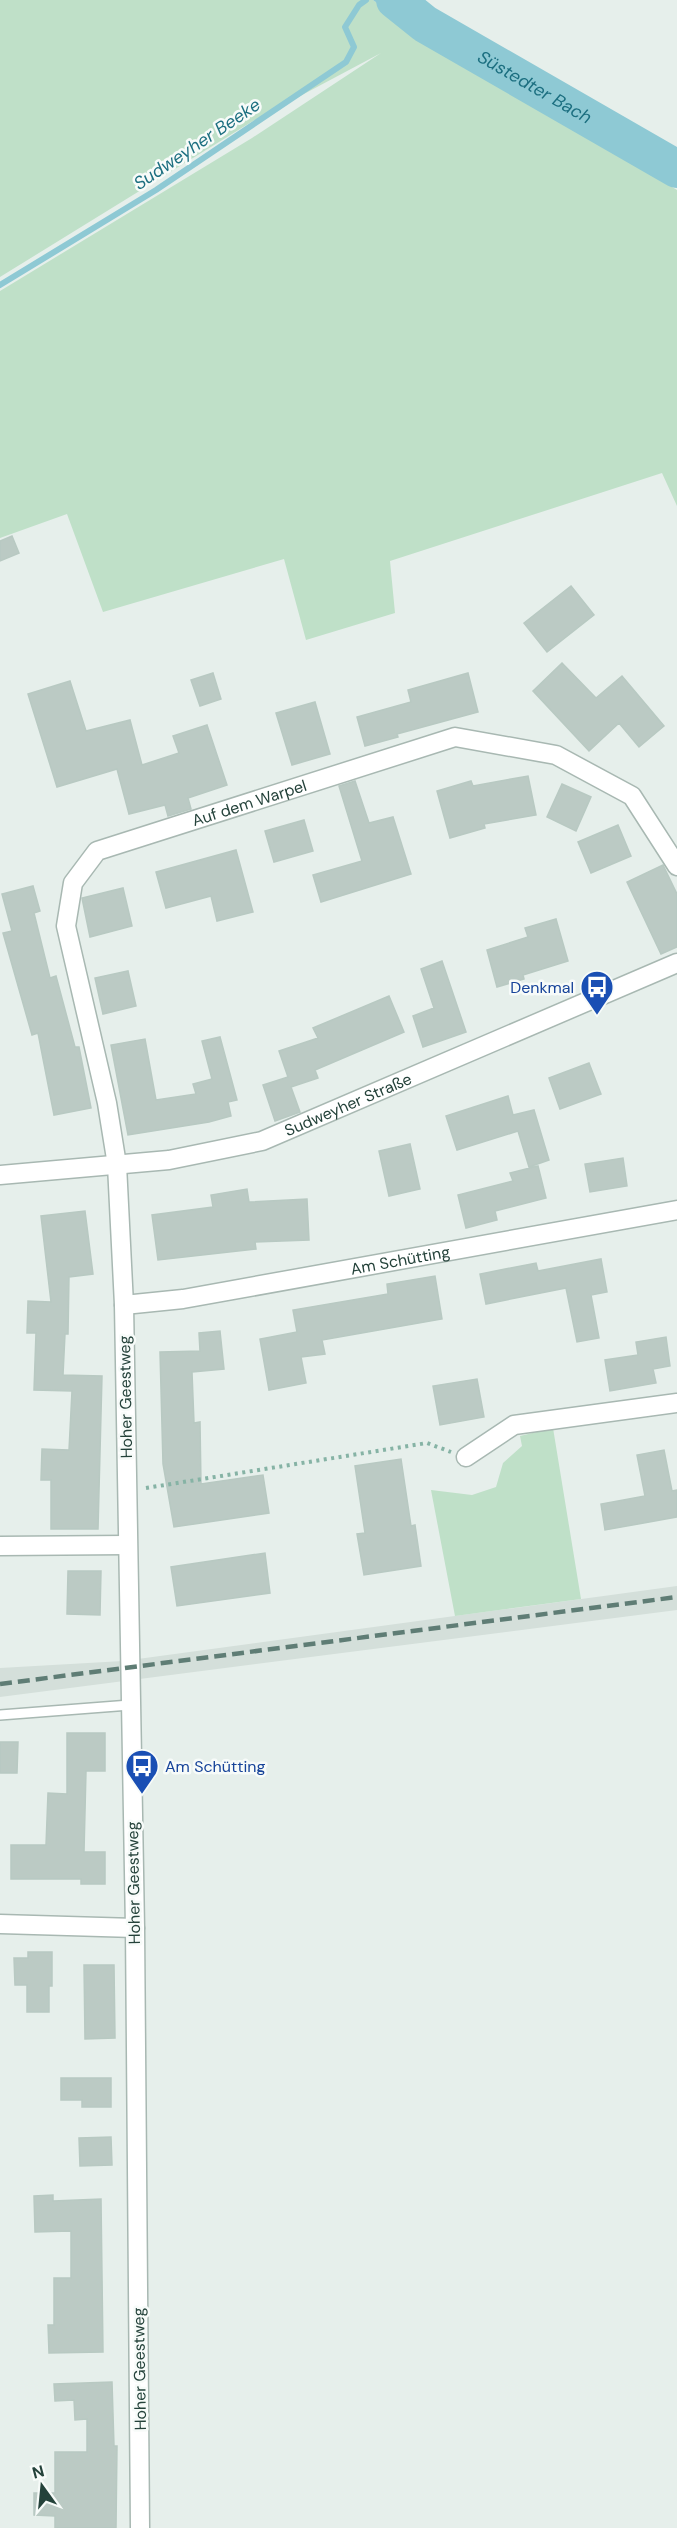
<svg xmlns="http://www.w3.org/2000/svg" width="677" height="2528" viewBox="0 0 677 2528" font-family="'DM Sans',sans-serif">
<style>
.built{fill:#d4dfda}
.green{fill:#bfe0c8}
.water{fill:#8ec9d4}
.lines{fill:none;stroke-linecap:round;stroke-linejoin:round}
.stream{stroke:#8ec9d4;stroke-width:6}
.river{stroke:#8ec9d4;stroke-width:38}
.building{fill:#bbcac4;stroke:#b8c9c2;stroke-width:1.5}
.service-casing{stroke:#a8b8b2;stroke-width:12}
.minor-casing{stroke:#a8b8b2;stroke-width:21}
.tertiary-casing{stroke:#a8b8b2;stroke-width:21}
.path{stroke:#86b3a5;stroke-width:4;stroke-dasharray:3 4.5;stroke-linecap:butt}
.service{stroke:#fff;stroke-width:9}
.minor{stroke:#fff;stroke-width:18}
.tertiary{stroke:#fff;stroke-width:18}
.rail{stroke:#5f7d75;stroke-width:4.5;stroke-dasharray:12 6;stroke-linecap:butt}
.labels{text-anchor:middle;stroke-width:5;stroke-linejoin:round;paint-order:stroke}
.street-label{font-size:16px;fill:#24423a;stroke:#f7fbf9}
.transit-label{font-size:16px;fill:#164399;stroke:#f7fbf9;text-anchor:end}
.water-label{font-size:18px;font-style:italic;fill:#1c6f80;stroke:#f7fbf9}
</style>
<rect width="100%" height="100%" fill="#e6efeb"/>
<path class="built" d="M 677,1586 L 677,1610 L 0,1697 L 0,1668 L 123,1661 Z"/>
<path class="green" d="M 0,0 L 373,0 L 403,22 L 677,190 L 677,506 L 662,473 L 390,561 L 395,613 L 306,640 L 284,559 L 103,612 L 67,514 L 0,538 L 0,291 L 252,138 L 381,53 L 253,121 L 0,277 Z
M 553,1428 L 581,1599 L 455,1616 L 431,1490 L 472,1495 L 496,1487 L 503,1463 L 522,1446 L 520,1436 Z"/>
<path class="water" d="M 373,0 L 415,0 L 403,22 Z"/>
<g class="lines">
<path class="stream" d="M 0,285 L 156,190 L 346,62 L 354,47 L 345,27 L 359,5 L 366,0"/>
<path class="river" id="s1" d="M 395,0 L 425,24 L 677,169"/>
</g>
<path class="building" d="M 12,536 L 19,553 L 0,561 L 0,541 Z
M 571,586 L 594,615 L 547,652 L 524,623 Z
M 562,663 L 596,698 L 622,676 L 664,726 L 639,747 L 619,723 L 589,751 L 533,691 Z
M 213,673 L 221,699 L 200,706 L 191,680 Z
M 468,673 L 478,712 L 397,734 L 398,737 L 365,746 L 357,717 L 411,702 L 408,690 Z
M 70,681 L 86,731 L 130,720 L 142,765 L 179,753 L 173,736 L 207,725 L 227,785 L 188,798 L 191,809 L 168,816 L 165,805 L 129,814 L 117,769 L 57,787 L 28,694 Z
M 315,702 L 330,754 L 292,765 L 276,713 Z
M 528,776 L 536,815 L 484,824 L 485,828 L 450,838 L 437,791 L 471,781 L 473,786 Z
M 355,781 L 369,823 L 393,817 L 411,874 L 321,902 L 313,875 L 362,861 L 339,786 Z
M 562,784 L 591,797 L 576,831 L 547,817 Z
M 304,820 L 313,851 L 274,862 L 265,831 Z
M 618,825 L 631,856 L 591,873 L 578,842 Z
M 236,850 L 253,912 L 217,921 L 211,896 L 166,908 L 156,872 Z
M 663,865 L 677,894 L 677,947 L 661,954 L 627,882 Z
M 33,886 L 40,911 L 34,913 L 50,978 L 56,976 L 75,1047 L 79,1047 L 91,1108 L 54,1115 L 38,1033 L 32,1035 L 3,933 L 12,931 L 2,894 Z
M 123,888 L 132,926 L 90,937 L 82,898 Z
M 556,919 L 568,961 L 523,975 L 524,979 L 497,987 L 487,950 L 528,937 L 525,928 Z
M 442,961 L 466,1032 L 423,1047 L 413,1016 L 434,1008 L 421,969 Z
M 128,971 L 136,1006 L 103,1014 L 95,978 Z
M 389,996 L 404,1032 L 315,1070 L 318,1078 L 291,1087 L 300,1112 L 275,1121 L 263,1085 L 288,1077 L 279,1051 L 318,1038 L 313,1028 Z
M 220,1037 L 237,1100 L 228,1102 L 231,1116 L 209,1122 L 128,1135 L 111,1045 L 145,1039 L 156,1100 L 196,1094 L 193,1084 L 212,1079 L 202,1041 Z
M 589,1063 L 601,1094 L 560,1109 L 549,1078 Z
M 508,1096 L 513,1115 L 534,1110 L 549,1160 L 529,1167 L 518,1131 L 457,1150 L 446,1116 Z
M 410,1144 L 420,1189 L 389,1196 L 379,1151 Z
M 623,1158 L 627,1186 L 590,1192 L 585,1164 Z
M 538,1166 L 546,1198 L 495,1211 L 497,1220 L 466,1228 L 458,1195 L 513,1181 L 510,1173 Z
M 247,1189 L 249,1202 L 307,1199 L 309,1240 L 255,1242 L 256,1249 L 158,1260 L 152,1215 L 213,1207 L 211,1195 Z
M 85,1211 L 93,1274 L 69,1277 L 68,1334 L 65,1334 L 63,1375 L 102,1376 L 98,1529 L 51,1529 L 51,1480 L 41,1480 L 42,1449 L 69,1450 L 72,1391 L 34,1390 L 36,1333 L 27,1333 L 28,1301 L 51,1302 L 41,1216 Z
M 601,1259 L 607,1292 L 591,1295 L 599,1338 L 577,1342 L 566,1288 L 486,1304 L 480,1274 L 536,1263 L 538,1271 Z
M 435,1276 L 442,1319 L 322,1340 L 325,1354 L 301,1357 L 306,1383 L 269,1390 L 260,1339 L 297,1332 L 293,1310 L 388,1294 L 387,1284 Z
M 220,1331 L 224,1369 L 192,1372 L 194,1423 L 200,1422 L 201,1484 L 263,1475 L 269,1513 L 174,1527 L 163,1464 L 160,1352 L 200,1351 L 199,1333 Z
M 666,1337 L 670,1366 L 653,1369 L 656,1383 L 610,1391 L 605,1360 L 638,1355 L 636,1342 Z
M 477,1379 L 484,1417 L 440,1425 L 433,1386 Z
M 664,1450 L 672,1491 L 677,1490 L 677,1517 L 605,1530 L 601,1504 L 645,1496 L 637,1455 Z
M 401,1459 L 411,1526 L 415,1525 L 421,1566 L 364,1575 L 357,1534 L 365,1533 L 355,1466 Z
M 265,1553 L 270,1593 L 177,1606 L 171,1567 Z
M 68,1571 L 101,1571 L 100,1615 L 67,1614 Z
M 67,1733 L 105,1733 L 105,1771 L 86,1771 L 84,1852 L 105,1852 L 105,1884 L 81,1884 L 81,1879 L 11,1879 L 11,1845 L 46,1845 L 48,1793 L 67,1794 Z
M 0,1742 L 18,1742 L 17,1773 L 0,1773 Z
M 28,1952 L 52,1952 L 52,1986 L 49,1986 L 49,2012 L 27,2012 L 27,1985 L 15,1985 L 14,1958 L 28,1958 Z
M 84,1965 L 114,1965 L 115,2038 L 85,2039 Z
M 61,2078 L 111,2078 L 111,2107 L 82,2107 L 82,2100 L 61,2100 Z
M 111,2137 L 112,2165 L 80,2166 L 79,2138 Z
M 53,2195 L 53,2201 L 101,2199 L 103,2352 L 49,2353 L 48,2325 L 54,2325 L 54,2278 L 71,2278 L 71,2231 L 35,2232 L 34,2196 Z
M 112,2382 L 114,2446 L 117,2446 L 116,2528 L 55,2528 L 55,2516 L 34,2515 L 34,2493 L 55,2493 L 55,2452 L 87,2452 L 87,2419 L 75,2420 L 74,2400 L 55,2401 L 54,2384 Z"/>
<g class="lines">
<g class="service-casing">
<path id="service" d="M 0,1715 L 130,1705"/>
</g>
<g class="minor-casing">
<g id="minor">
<path id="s2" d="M 124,1305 L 183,1299 L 677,1210"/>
<path d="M 466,1457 L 514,1425 L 677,1403"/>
<path d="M 0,1546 L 127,1545"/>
<path d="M 0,1924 L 135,1928"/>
<path id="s3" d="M 140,2528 L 135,1928 L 124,1305 L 117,1165 L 107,1103 L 66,926 L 73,883 L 97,851 L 455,737 L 556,755 L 632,796 L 677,866"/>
</g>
</g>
<g class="tertiary-casing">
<g id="tertiary">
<path id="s4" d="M 0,1175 L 169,1160 L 262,1141 L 677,963"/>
</g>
</g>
<path class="path" d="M 146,1488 L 427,1443 L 451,1452"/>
<use href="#service" class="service"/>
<use href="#minor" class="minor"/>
<use href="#tertiary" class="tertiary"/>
<path class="rail" d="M 0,1684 L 677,1597"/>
</g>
<defs>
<g id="bus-pin" transform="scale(1.725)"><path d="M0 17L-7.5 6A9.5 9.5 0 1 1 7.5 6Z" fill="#1a4fb4" stroke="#f7fbf9"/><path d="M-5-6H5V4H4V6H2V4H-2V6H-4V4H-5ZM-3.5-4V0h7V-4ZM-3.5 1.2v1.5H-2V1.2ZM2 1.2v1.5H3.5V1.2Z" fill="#fff"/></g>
</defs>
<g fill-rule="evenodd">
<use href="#bus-pin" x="597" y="987"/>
<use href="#bus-pin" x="142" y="1766"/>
</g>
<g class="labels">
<g class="street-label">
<text dy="6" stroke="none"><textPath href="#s3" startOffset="1851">Auf dem Warpel</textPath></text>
<text dy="6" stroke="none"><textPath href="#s4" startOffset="358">Sudweyher Straße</textPath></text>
<text dy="6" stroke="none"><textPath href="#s2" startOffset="280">Am Schütting</textPath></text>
<text transform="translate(125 1397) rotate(-91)" y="6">Hoher Geestweg</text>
<text transform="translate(133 1883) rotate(-91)" y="6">Hoher Geestweg</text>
<text transform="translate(139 2369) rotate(-91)" y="6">Hoher Geestweg</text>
</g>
<g class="transit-label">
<text x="574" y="993">Denkmal</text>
<text x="165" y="1772" text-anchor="start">Am Schütting</text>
</g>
<g class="water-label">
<text dy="6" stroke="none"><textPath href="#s1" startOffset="165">Süstedter Bach</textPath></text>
<text transform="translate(197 144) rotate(-34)" y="6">Sudweyher Beeke</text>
</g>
</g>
<g transform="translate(42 2486) rotate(345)" stroke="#f7fbf9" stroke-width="4.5" paint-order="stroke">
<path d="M0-4.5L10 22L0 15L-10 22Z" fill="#24423a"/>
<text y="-9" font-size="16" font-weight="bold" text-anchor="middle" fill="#24423a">N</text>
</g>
</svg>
